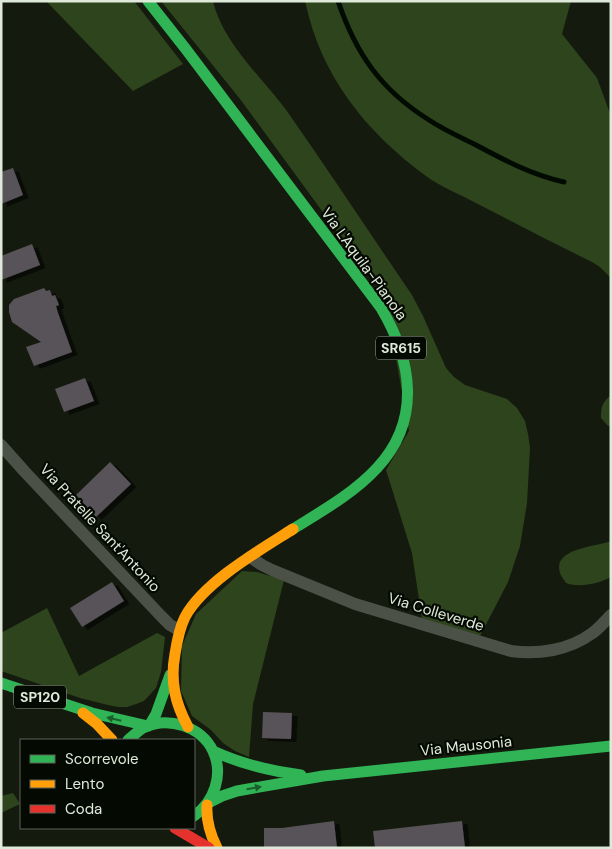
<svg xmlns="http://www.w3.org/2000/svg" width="612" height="849" viewBox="0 0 612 849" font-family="'DM Sans',sans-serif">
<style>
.green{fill:#2e441d}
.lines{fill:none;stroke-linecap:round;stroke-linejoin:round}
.stream{stroke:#020b01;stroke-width:5}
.building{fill:#585258;filter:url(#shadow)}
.street{stroke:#4c5148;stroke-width:12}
.fast{stroke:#30b455;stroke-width:11}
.slow{stroke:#ff9f0a;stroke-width:11}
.jam{stroke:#e5322d;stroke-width:11}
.oneway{fill:#1a5e2c}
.labels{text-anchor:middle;stroke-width:4.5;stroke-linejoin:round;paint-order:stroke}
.shield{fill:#040902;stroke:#9da698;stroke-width:1}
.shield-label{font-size:14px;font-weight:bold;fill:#dfe9d9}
.street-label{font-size:15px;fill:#dfe9d9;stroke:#040902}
</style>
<defs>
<filter id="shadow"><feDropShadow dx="5.5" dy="3" stdDeviation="0" flood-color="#0009"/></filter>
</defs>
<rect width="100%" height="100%" fill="#141b0e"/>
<path class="green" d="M 46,1 L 134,1 L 183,64 L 133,91 Z
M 161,1 L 213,1 C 223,44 265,80 289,114 C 331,174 371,235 412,295 L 423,316 L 446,368 L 454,377 L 465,385 L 507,399 L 517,408 L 525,421 L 528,434 L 530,448 L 527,503 L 520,546 L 508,582 L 480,636 L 422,619 L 412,553 L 386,470 L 409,431 L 385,297 L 240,99 Z
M 305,1 L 571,1 L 562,34 L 597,78 L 611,116 L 611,278 L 600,267 L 592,262 C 553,243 515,223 476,203 C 461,195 439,186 426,176 C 365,131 321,76 305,1 Z
M 611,395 L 611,426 L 608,426 L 601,418 C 601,406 602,403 611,395 Z
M 611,541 L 611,577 C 598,584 579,588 566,583 C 564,580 561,576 560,573 C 552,548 596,547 611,541 Z
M 242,571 L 257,572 L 284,580 L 253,704 L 249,757 L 235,751 L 223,743 L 211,730 L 192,716 L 181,691 L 182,646 L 196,614 Z
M 47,608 L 79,676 L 157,633 L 165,637 L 161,672 L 156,688 L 144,701 L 136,704 L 127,707 L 118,707 L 108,705 L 80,698 L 1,671 L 1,633 Z
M 13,793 L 20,804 L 1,813 L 1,796 Z"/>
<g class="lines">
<path class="stream" d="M 338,1 C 356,54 381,90 429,120 C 444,130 460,137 476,145 C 504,160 532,175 564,182"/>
</g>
<path class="building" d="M 13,168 L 23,195 L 1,204 L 1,172 Z
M 32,244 L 40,265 L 1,280 L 1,256 Z
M 44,288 L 46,291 L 50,290 L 52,296 L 55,295 L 59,305 L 56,306 L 58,313 L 72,352 L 34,366 L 26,347 L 41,342 L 12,322 L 9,312 L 9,305 L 14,299 Z
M 85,378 L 94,401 L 64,412 L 55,389 Z
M 110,462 L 131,484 L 96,517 L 76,495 Z
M 112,582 L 124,601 L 82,627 L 70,608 Z
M 263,712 L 292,713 L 291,739 L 262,738 Z
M 334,821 L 337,848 L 264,848 L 264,828 L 282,828 Z
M 462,821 L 465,848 L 375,848 L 373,831 Z"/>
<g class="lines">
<path class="street" d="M 1,445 L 25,472 L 161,616 L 170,625 L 179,630
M 250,557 L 262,565 L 272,570 L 355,604 L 511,651 C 538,655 569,650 591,634 C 599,629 604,622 611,615"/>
<path class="fast" d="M 148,1 L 185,48 L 381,308 C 412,360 422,420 377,468 C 354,493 322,511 293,529
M 1,683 L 92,713 L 148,726
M 149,726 L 156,714 L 170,675
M 128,740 C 133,736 138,731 143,728 C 168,716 201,726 213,751 C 224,775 214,802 194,816
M 213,751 C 241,764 270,771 301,775
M 208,803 L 222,796 L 237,791 L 323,776 L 611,746"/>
<path class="slow" d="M 83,713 L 97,724 L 112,740
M 188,727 C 175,703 170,681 175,654 C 177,641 179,629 185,617 C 204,582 260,550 293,529
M 207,805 C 206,821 210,834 217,848"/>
<path class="jam" d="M 175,828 L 209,848"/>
</g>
<defs><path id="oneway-solid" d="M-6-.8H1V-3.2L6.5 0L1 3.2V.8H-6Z" transform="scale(1.25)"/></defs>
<g class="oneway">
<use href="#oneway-solid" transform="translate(114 719) rotate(-167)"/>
<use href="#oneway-solid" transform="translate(254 788) rotate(-10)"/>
</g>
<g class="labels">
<g class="shield">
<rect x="376" y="336.5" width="50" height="23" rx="4"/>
<rect x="14" y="685.5" width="52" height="23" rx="4"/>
</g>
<g class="shield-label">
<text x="401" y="353">SR615</text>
<text x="40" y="702">SP120</text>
</g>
<g class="street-label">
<text transform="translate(364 264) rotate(54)" y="5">Via L'Aquila-Pianola</text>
<text transform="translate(100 528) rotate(47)" y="5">Via Pratelle Sant'Antonio</text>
<text transform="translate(436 612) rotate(17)" y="5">Via Colleverde</text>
<text transform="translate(466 746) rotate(-6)" y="5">Via Mausonia</text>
</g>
</g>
<rect width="612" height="849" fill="none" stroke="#dfe9d9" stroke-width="5"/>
<rect x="20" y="739" width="175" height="90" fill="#040902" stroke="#5c6358"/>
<rect x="30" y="755" width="25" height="8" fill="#30b455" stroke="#5c6358"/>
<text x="65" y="764" font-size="15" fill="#dfe9d9">Scorrevole</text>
<rect x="30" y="780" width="25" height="8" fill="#ff9f0a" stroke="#5c6358"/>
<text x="65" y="789" font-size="15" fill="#dfe9d9">Lento</text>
<rect x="30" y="805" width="25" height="8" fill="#e5322d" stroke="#5c6358"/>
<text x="65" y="814" font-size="15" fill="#dfe9d9">Coda</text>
</svg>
